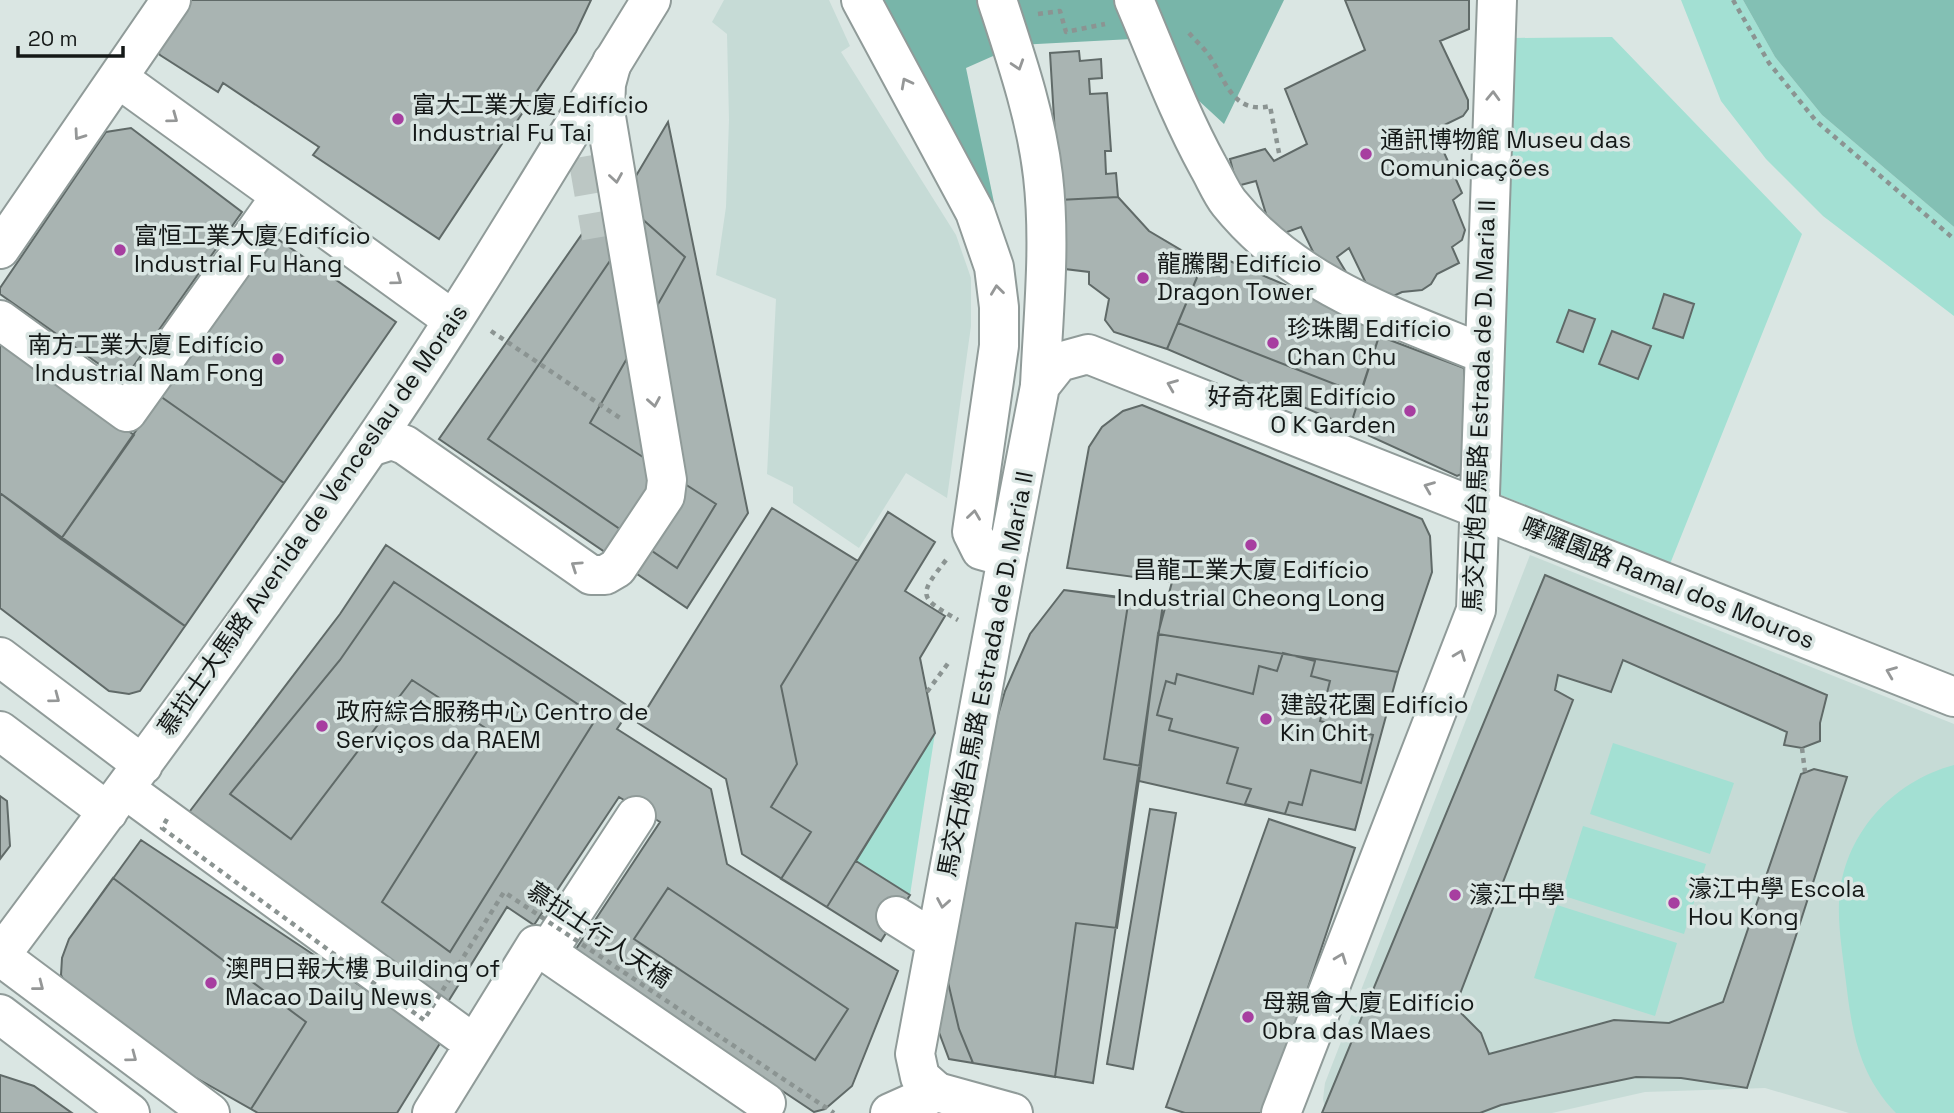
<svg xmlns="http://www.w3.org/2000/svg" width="1954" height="1113" viewBox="0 0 1954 1113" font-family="'Space Grotesk','Noto Sans SC',sans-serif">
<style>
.built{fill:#c6dbd6}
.green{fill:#a3e0d3}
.forest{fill:#78b5a9}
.water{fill:#83c0b4}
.building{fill:#a9b4b2;stroke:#606a68;stroke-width:2}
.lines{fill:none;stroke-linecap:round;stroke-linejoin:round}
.minor-tunnel{stroke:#bcc7c4;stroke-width:38;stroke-dasharray:38 19;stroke-linecap:butt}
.minor-casing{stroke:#909b99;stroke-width:42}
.major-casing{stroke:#909b99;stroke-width:42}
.path{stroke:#8b9492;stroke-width:4.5;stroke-dasharray:5 5;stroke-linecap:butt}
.minor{stroke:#fff;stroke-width:38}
.major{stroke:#fff;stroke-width:38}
.path-bridge{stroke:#8b9492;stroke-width:4.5;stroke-dasharray:5 5;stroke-linecap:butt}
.oneway{stroke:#959797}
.poi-dot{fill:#a73ea0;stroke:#dae6e3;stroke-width:2.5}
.labels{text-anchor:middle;stroke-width:7;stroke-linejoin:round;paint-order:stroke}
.poi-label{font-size:24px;fill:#141817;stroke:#dae6e3;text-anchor:start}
.street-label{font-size:24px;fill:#141817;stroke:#dae6e3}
</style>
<rect width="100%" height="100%" fill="#dae6e3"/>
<path class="built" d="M 724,0 L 829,0 L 850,46 L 841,52 L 956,235 L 971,278 L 971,326 L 947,498 L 906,473 L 859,548 L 793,503 L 793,487 L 767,474 L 776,299 L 716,275 L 726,207 L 729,120 L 727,34 L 712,22 Z
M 1530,555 L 1954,724 L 1954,1113 L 1849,1113 L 1765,1088 L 1645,1092 L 1552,1113 L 1326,1113 L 1323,1099 L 1325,1083 Z"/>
<path class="green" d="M 1681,0 L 1743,0 L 1775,57 L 1822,115 L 1954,227 L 1954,316 L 1823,216 L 1766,159 L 1721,101 Z
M 1612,37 L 1802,234 L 1670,564 L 1491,491 L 1513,38 Z
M 935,733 L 910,895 L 856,861 Z
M 1613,743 L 1734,783 L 1710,854 L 1590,814 Z
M 1954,765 L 1954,1113 L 1896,1113 C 1859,1075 1852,1032 1846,982 C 1843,956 1838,929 1839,903 C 1842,836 1891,782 1954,765 Z
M 1583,826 L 1706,864 L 1684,934 L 1561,895 Z
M 1557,905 L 1677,943 L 1655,1016 L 1534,978 Z"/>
<path class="forest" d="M 882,0 L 1284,0 L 1224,124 L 1132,39 L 1018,45 L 966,68 L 1001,236 Z"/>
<path class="water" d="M 1743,0 L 1954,0 L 1954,227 L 1822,115 L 1775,57 Z"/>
<path class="building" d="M 178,0 L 591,0 L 576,32 L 439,239 L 313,155 L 319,147 L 223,83 L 218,92 L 160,55 L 151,44 Z
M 1345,0 L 1469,0 L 1469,29 L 1440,41 L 1468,100 L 1468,109 L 1463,116 L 1434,130 L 1462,193 L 1453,200 L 1465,230 L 1462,240 L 1452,247 L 1459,263 L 1437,274 L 1431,284 L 1422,290 L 1402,292 L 1376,304 L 1349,248 L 1337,257 L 1349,277 L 1318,262 L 1301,227 L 1273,237 L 1256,181 L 1237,186 L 1230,159 L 1265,149 L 1274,161 L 1307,144 L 1285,89 L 1365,50 Z
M 1079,51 L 1080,61 L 1101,59 L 1102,78 L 1089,79 L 1090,94 L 1107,93 L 1111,151 L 1105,151 L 1106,174 L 1116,173 L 1118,197 L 1059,200 L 1050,53 Z
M 668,122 L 748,513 L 687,608 L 439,439 L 589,224 L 608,223 Z
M 131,128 L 242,212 L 123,381 L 0,294 L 0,288 L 106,132 Z
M 1118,197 L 1149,231 L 1203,263 L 1167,349 L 1114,332 L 1105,320 L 1109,299 L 1089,284 L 1089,272 L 1065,269 L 1059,200 Z
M 640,217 L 685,257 L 590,423 L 716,504 L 677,568 L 488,439 Z
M 272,235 L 396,322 L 284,483 L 160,396 Z
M 1216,255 L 1382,327 L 1350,427 L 1167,349 L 1203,263 L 1212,267 Z
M 1216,255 L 1382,327 L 1360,394 L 1178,323 L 1203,263 L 1212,267 Z
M 1664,294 L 1694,304 L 1683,338 L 1653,328 Z
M 1569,310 L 1595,319 L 1583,352 L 1557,342 Z
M 1612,331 L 1651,346 L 1638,379 L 1599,364 Z
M 1379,336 L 1464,368 L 1464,473 L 1457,476 L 1350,427 Z
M 0,339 L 134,435 L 61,539 L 0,493 Z
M 160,396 L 284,483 L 185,626 L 61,539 Z
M 1142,405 L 1422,519 L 1430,536 L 1432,572 L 1398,672 L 1158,634 L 1172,582 L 1067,568 L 1089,447 L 1102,427 L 1123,411 Z
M 0,493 L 185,626 L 140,691 L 129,694 L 109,691 L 0,608 Z
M 772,508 L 858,561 L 888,512 L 935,542 L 905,591 L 945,616 L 920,658 L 935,733 L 856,861 L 910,895 L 881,941 L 742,854 L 726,779 L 638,723 Z
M 888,512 L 935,542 L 905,591 L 945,616 L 920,658 L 935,733 L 827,907 L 781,879 L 811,832 L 771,807 L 797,764 L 781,686 Z
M 386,545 L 631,708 L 617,729 L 711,789 L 727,864 L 898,971 L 852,1086 L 825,1109 L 814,1112 L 574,952 L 660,822 L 619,797 L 534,925 L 507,907 L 446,1005 L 187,815 L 340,614 Z
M 1545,575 L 1827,695 L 1820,723 L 1820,741 L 1802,748 L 1784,745 L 1787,732 L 1623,660 L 1611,692 L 1558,675 L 1555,690 L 1573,700 L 1455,1007 L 1481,1033 L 1489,1054 L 1614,1020 L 1669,1023 L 1723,1002 L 1801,774 L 1814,769 L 1847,777 L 1747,1088 L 1681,1078 L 1636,1077 L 1501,1105 L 1480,1113 L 1322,1113 Z
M 394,582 L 597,717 L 450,952 L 382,902 L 490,731 L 412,680 L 291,839 L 230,794 L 340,660 Z
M 1064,590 L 1163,604 L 1093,1083 L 949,1059 L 934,1019 L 985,760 L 1005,691 L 1030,634 Z
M 1064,590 L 1129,598 L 1104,759 L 1141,766 L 1117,928 L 1076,923 L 1055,1077 L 973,1063 L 959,1029 L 947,978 L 985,760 L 1005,691 L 1030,634 Z
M 1158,634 L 1398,672 L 1355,830 L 1139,781 Z
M 1283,653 L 1315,661 L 1311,676 L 1330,681 L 1320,721 L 1373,735 L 1361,783 L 1311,770 L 1302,805 L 1289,802 L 1285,814 L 1245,804 L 1251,789 L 1227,783 L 1238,748 L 1169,730 L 1172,719 L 1157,715 L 1166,681 L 1175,684 L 1177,674 L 1253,694 L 1259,666 L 1277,671 Z
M 0,796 L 7,801 L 10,846 L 0,859 Z
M 1150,809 L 1176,813 L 1133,1069 L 1107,1064 Z
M 1269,819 L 1355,848 L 1266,1113 L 1185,1113 L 1166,1107 Z
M 141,840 L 442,1040 L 397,1113 L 258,1113 L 182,1070 L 69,991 L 61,975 L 62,958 L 69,939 Z
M 113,878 L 306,1022 L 251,1109 L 182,1070 L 69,991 L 61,975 L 62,958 L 69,939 Z
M 668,888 L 848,1009 L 815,1060 L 634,939 Z
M 0,1075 L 34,1086 L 72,1113 L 0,1113 Z"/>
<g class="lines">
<path class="minor-tunnel" d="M 587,156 L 601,237"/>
<g class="minor-casing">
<path id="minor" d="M 997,0 C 1016,58 1036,116 1043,176 C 1051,245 1043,317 1040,386
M 1134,0 C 1158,56 1179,113 1208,166 C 1215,178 1221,193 1229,203 C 1294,284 1391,316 1484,354
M 118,78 L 453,320
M 0,249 L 171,0
M 0,320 L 127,412 L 281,196
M 370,447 L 392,440 L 405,445 L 591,575 L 605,575 L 617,568 L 665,496 L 667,480 L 605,111 L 606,84 L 612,62
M 125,789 L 474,1044
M 896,916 L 936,941
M 547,952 L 636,816
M 0,1014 L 130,1113
M 937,1092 L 920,1077 L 915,1054 L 1009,547
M 432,1113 L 536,945 L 766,1103
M 1281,1113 L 1476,610 L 1497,0"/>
</g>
<g class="major-casing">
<path id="major" d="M 861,0 L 975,212 L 994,267 L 999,307 L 999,346 L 972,532 L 981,550 L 995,554 L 1009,547 L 1040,386 L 1059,362 L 1088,354 L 1954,697
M 0,657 L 143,765
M 0,731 L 108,812
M 0,956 C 125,789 250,620 369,448 C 469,303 558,150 651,0
M 0,956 L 210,1113
M 890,1113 L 937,1092 L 1013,1113"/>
</g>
<path class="path" d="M 1733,0 L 1769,63 L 1816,121 L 1954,239
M 1038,14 L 1060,11 L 1066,32 L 1105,24
M 1189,33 C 1195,40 1202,46 1208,54 C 1225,77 1231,115 1270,106 L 1280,158
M 491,331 L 620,418
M 946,560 C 918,596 918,597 958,620
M 927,692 L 949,662
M 1802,748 L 1805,772"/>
<use href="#minor" class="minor"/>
<use href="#major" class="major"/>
<path class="path-bridge" d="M 167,819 L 162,828 L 424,1020 L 504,892 L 834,1113"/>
</g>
<defs><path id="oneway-chevron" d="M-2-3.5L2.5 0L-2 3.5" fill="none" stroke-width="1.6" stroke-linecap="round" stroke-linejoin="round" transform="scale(1.75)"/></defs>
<g class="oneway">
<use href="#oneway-chevron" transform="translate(1018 65) rotate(72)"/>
<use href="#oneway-chevron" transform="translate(906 83) rotate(-118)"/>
<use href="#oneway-chevron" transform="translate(1493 96) rotate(-88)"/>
<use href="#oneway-chevron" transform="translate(173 118) rotate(36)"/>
<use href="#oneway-chevron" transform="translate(79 135) rotate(125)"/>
<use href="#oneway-chevron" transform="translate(616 178) rotate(81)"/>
<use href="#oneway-chevron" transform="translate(397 280) rotate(36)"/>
<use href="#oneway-chevron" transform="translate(997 290) rotate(-97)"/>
<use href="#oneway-chevron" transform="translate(1172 385) rotate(-158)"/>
<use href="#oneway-chevron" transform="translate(654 402) rotate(80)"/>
<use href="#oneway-chevron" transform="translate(1429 487) rotate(-158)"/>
<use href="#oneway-chevron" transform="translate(974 515) rotate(-82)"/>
<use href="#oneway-chevron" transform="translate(576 566) rotate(-146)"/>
<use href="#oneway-chevron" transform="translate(1460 655) rotate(-69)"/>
<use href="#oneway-chevron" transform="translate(1891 672) rotate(-158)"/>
<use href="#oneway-chevron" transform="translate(55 698) rotate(37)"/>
<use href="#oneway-chevron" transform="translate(943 903) rotate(100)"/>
<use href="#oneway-chevron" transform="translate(1341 958) rotate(-69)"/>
<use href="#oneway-chevron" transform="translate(39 986) rotate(38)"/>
<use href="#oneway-chevron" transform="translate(132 1057) rotate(37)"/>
</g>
<g class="poi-dot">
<circle cx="398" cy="119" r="7"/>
<circle cx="1366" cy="154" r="7"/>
<circle cx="120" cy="250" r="7"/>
<circle cx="1143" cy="278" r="7"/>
<circle cx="1273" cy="343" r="7"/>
<circle cx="278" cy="359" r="7"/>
<circle cx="1410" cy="411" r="7"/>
<circle cx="1251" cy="545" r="7"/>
<circle cx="1266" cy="719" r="7"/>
<circle cx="322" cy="726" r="7"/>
<circle cx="1455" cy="895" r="7"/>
<circle cx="1674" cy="903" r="7"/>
<circle cx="211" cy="983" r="7"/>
<circle cx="1248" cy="1017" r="7"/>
</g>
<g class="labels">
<g class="poi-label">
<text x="412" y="113">富大工業大廈 Edifício<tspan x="412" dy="28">Industrial Fu Tai</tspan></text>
<text x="1380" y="148">通訊博物館 Museu das<tspan x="1380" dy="28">Comunicações</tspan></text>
<text x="134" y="244">富恒工業大廈 Edifício<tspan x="134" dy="28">Industrial Fu Hang</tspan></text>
<text x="1157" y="272">龍騰閣 Edifício<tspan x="1157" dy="28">Dragon Tower</tspan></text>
<text x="1287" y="337">珍珠閣 Edifício<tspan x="1287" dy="28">Chan Chu</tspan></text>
<text x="264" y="353" text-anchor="end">南方工業大廈 Edifício<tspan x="264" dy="28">Industrial Nam Fong</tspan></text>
<text x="1396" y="405" text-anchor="end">好奇花園 Edifício<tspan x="1396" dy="28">O K Garden</tspan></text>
<text x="1251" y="578" text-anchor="middle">昌龍工業大廈 Edifício<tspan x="1251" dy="28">Industrial Cheong Long</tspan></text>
<text x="1280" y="713">建設花園 Edifício<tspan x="1280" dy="28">Kin Chit</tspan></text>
<text x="336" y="720">政府綜合服務中心 Centro de<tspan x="336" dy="28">Serviços da RAEM</tspan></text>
<text x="1688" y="897">濠江中學 Escola<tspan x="1688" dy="28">Hou Kong</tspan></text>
<text x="1469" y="903">濠江中學</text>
<text x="225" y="977">澳門日報大樓 Building of<tspan x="225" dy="28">Macao Daily News</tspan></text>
<text x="1262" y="1011">母親會大廈 Edifício<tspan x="1262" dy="28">Obra das Maes</tspan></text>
</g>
<g class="street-label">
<text transform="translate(1480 406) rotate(-88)" y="8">馬交石炮台馬路 Estrada de D. Maria II</text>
<text transform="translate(313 520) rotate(-55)" y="8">慕拉士大馬路 Avenida de Venceslau de Morais</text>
<text transform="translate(1668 583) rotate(22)" y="8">嚤囉園路 Ramal dos Mouros</text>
<text transform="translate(986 674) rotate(-79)" y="8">馬交石炮台馬路 Estrada de D. Maria II</text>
<text transform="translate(599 935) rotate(34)" y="8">慕拉士行人天橋</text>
</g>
</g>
<path d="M18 46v10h105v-10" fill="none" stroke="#141817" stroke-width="3.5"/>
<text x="28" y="46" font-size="21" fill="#141817" stroke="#dae6e3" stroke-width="5" paint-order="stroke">20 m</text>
</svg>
